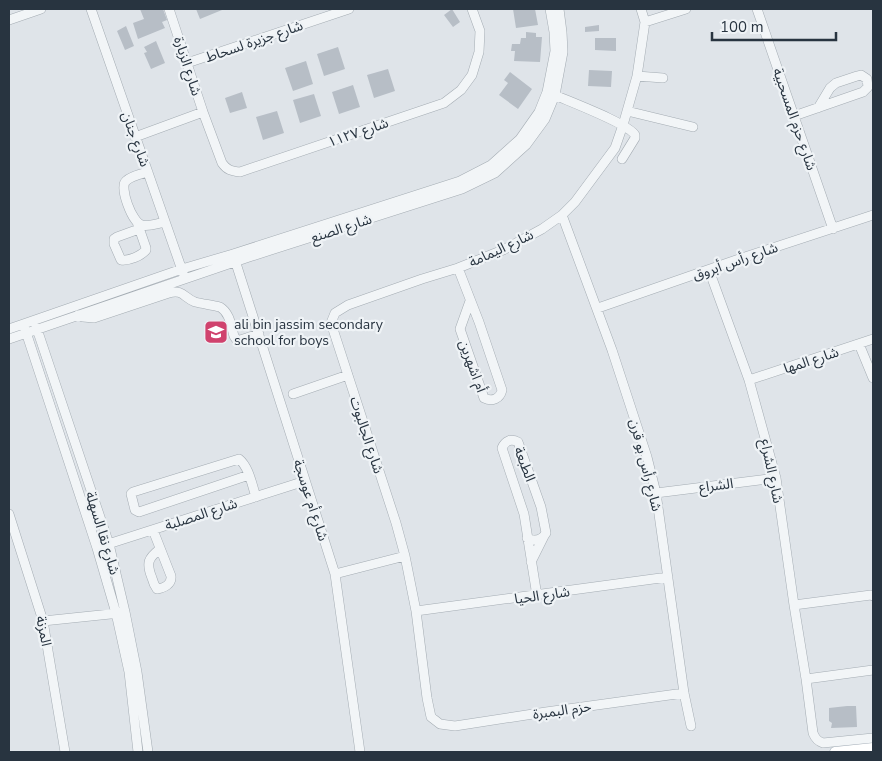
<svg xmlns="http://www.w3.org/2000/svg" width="882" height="761" viewBox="0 0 882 761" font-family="'Nunito Sans','Noto Sans Arabic',sans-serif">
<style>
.building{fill:#b7bec6}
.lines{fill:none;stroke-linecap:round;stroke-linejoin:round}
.minor-casing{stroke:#a4acb3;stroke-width:10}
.major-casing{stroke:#9fabb5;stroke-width:11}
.minor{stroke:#f2f5f7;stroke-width:9}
.major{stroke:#fff;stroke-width:10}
.labels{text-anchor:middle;stroke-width:4.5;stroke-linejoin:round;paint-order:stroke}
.street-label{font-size:14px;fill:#283440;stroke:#eff3f6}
.poi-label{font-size:14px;fill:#283440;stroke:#eff3f6;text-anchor:start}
</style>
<rect width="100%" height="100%" fill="#dfe4e9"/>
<path class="building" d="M 140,9 L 163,9 L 167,20 L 162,22 L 165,28 L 138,39 L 133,23 L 144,19 Z
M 196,9 L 221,9 L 222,10 L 200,19 Z
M 452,9 L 460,22 L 453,27 L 444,15 Z
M 513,9 L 535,9 L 538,25 L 516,28 Z
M 599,25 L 599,31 L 585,32 L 585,27 Z
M 126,26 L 134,46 L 125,50 L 117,31 Z
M 526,32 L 536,33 L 536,37 L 542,37 L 540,62 L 514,61 L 515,51 L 511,51 L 512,44 L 520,44 L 521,38 L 526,38 Z
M 595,38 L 616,38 L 616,51 L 595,50 Z
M 156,41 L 165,63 L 151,69 L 144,53 L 147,52 L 144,47 Z
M 338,47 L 345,69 L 324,76 L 317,54 Z
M 306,61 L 313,84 L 293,91 L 285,68 Z
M 388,69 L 395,91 L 374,98 L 367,75 Z
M 589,70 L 612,71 L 611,87 L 588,86 Z
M 510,72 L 532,89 L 518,109 L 499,95 L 508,83 L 504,80 Z
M 353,85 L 360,107 L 339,114 L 332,92 Z
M 242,92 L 247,108 L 230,113 L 225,98 Z
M 314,94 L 321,116 L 300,123 L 293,100 Z
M 277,111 L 284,133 L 263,140 L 256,117 Z
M 847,706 L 856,706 L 857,727 L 831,728 L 832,723 L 829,721 L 829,708 Z"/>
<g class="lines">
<g class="minor-casing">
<path id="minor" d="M 91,9 L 183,273
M 169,9 L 203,112 L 222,163 C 227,170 231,171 240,172 L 444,103 L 461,90 L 472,75 L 479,52 L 480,31 L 472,9
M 641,9 L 645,22 L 637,76 L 623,125 L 615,148 L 575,202 L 562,215 L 542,229 L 503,250 L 458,268 L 422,279 L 348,305 L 335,313 L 331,323 L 396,523 L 405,556 L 416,611 L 427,698 L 431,717 L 440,724 L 455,726 L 546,712 L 684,693
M 757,9 L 833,229
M 9,20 L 41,9
M 645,22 L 686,9
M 187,63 L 349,9
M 637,76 L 663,78
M 550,93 C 565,100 628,123 635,135 C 635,136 635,137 635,138 L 622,159
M 627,111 L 693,127
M 794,116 L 863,92 L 868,87 L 867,79 L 861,75 L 857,76 L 836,83 L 830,88 L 818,108
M 135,137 L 203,112
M 148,172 C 141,174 131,176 126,181 C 119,187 132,223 142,225 C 149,227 158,223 165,222
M 562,215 L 612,350 L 647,457 L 656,493 L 684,693 L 691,726
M 137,222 L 146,248 L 146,250 C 141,256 129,261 121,260 L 114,244 L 114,239 L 117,237 L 139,229
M 234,257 L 335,574 L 360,752
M 458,268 L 479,322 L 502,390 C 500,399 492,402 484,398 L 460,329 L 470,301
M 709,270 L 749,380 L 776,478 L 794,605 L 806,679 L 813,733 C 815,738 817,741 823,743 L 873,738
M 598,308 L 739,259 L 873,215
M 78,315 L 83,317 L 94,318 L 169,293 C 183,289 184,298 195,302 C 203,304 212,305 220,307 C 230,313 231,326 234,336 L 236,339 L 240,340 L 259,334
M 36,326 L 109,544 L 125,612 L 137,672 L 148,752
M 9,329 L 182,269 L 233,254 L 460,181 L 491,165 L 520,139 L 539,112 L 547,92 L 555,51 L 554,32 L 550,9
M 25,329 L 97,548 L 116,613 L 129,672 L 138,752
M 9,339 L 249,257 L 462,189 L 495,173 L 526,145 L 545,119 L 555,95 L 563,52 L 562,32 L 559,9
M 859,344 L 873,378
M 749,380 L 873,339
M 293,394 L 348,375
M 249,475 L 139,512 L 135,510 L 131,494 L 133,492 L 239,459 C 249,467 252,485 256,497
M 656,493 L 776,478
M 9,514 L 43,621 L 65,752
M 153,530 L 171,576 C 172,584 164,588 157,589 C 154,585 153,582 152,578 C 146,563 148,558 160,549
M 527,538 C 535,542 542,540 546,533 L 541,507 L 518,442 C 511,438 505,441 502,448 L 524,514 L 537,596
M 105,545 L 305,481
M 531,562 L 544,536
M 335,574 L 405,556
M 794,605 L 871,595 L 873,596
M 416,611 L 668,577
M 43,621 L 120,613
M 806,679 L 873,670"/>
</g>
<g class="major-casing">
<path id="major" d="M 835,752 L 873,748"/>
</g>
<use href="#minor" class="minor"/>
<use href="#major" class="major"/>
</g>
<defs>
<g id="school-square" transform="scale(1.25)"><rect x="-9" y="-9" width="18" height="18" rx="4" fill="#d0426d" stroke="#eff3f6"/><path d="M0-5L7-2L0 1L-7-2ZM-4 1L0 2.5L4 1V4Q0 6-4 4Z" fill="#fff"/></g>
</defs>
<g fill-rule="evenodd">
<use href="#school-square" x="216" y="332"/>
</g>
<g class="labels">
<g class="street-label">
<text transform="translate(254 41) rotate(-19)" y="5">شارع جزيرة لسحاط</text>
<text transform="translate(188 66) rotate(72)" y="5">شارع الزبارة</text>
<text transform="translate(795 119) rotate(71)" y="5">شارع حزم المسحبية</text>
<text transform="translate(358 132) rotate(-19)" y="5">شارع ١١٢٧</text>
<text transform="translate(136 139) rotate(70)" y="5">شارع جنان</text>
<text transform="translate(341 228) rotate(-18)" y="5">شارع الصنع</text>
<text transform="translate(501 248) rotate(-25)" y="5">شارع اليمامة</text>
<text transform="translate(735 261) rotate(-19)" y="5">شارع رأس أبروق</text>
<text transform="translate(811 360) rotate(-18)" y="5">شارع المها</text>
<text transform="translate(473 366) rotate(70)" y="5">أم اشهرين</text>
<text transform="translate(367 435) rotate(72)" y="5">شارع الجالبوت</text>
<text transform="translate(525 464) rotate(69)" y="5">الطبعة</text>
<text transform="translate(646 465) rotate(76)" y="5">شارع رأس بو قرن</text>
<text transform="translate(772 471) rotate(78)" y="5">شارع الشراع</text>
<text transform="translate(716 485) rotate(-7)" y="5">الشراع</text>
<text transform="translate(311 500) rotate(72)" y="5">شارع أم عوسجة</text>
<text transform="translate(201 514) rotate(-18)" y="5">شارع المصلبة</text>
<text transform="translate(103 533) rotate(73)" y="5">شارع نقا السهلة</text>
<text transform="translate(542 595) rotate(-8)" y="5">شارع الحيا</text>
<text transform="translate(44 631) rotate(78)" y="5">المزنة</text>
<text transform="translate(562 710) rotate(-8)" y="5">حزم البمبرة</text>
</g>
<g class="poi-label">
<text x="234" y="329">ali bin jassim secondary<tspan x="234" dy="16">school for boys</tspan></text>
</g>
</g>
<rect width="882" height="761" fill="none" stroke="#283440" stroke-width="20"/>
<path d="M712 32v8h124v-8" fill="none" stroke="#283440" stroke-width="2.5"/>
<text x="720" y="32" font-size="15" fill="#283440" stroke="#eff3f6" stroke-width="4" paint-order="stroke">100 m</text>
</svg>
